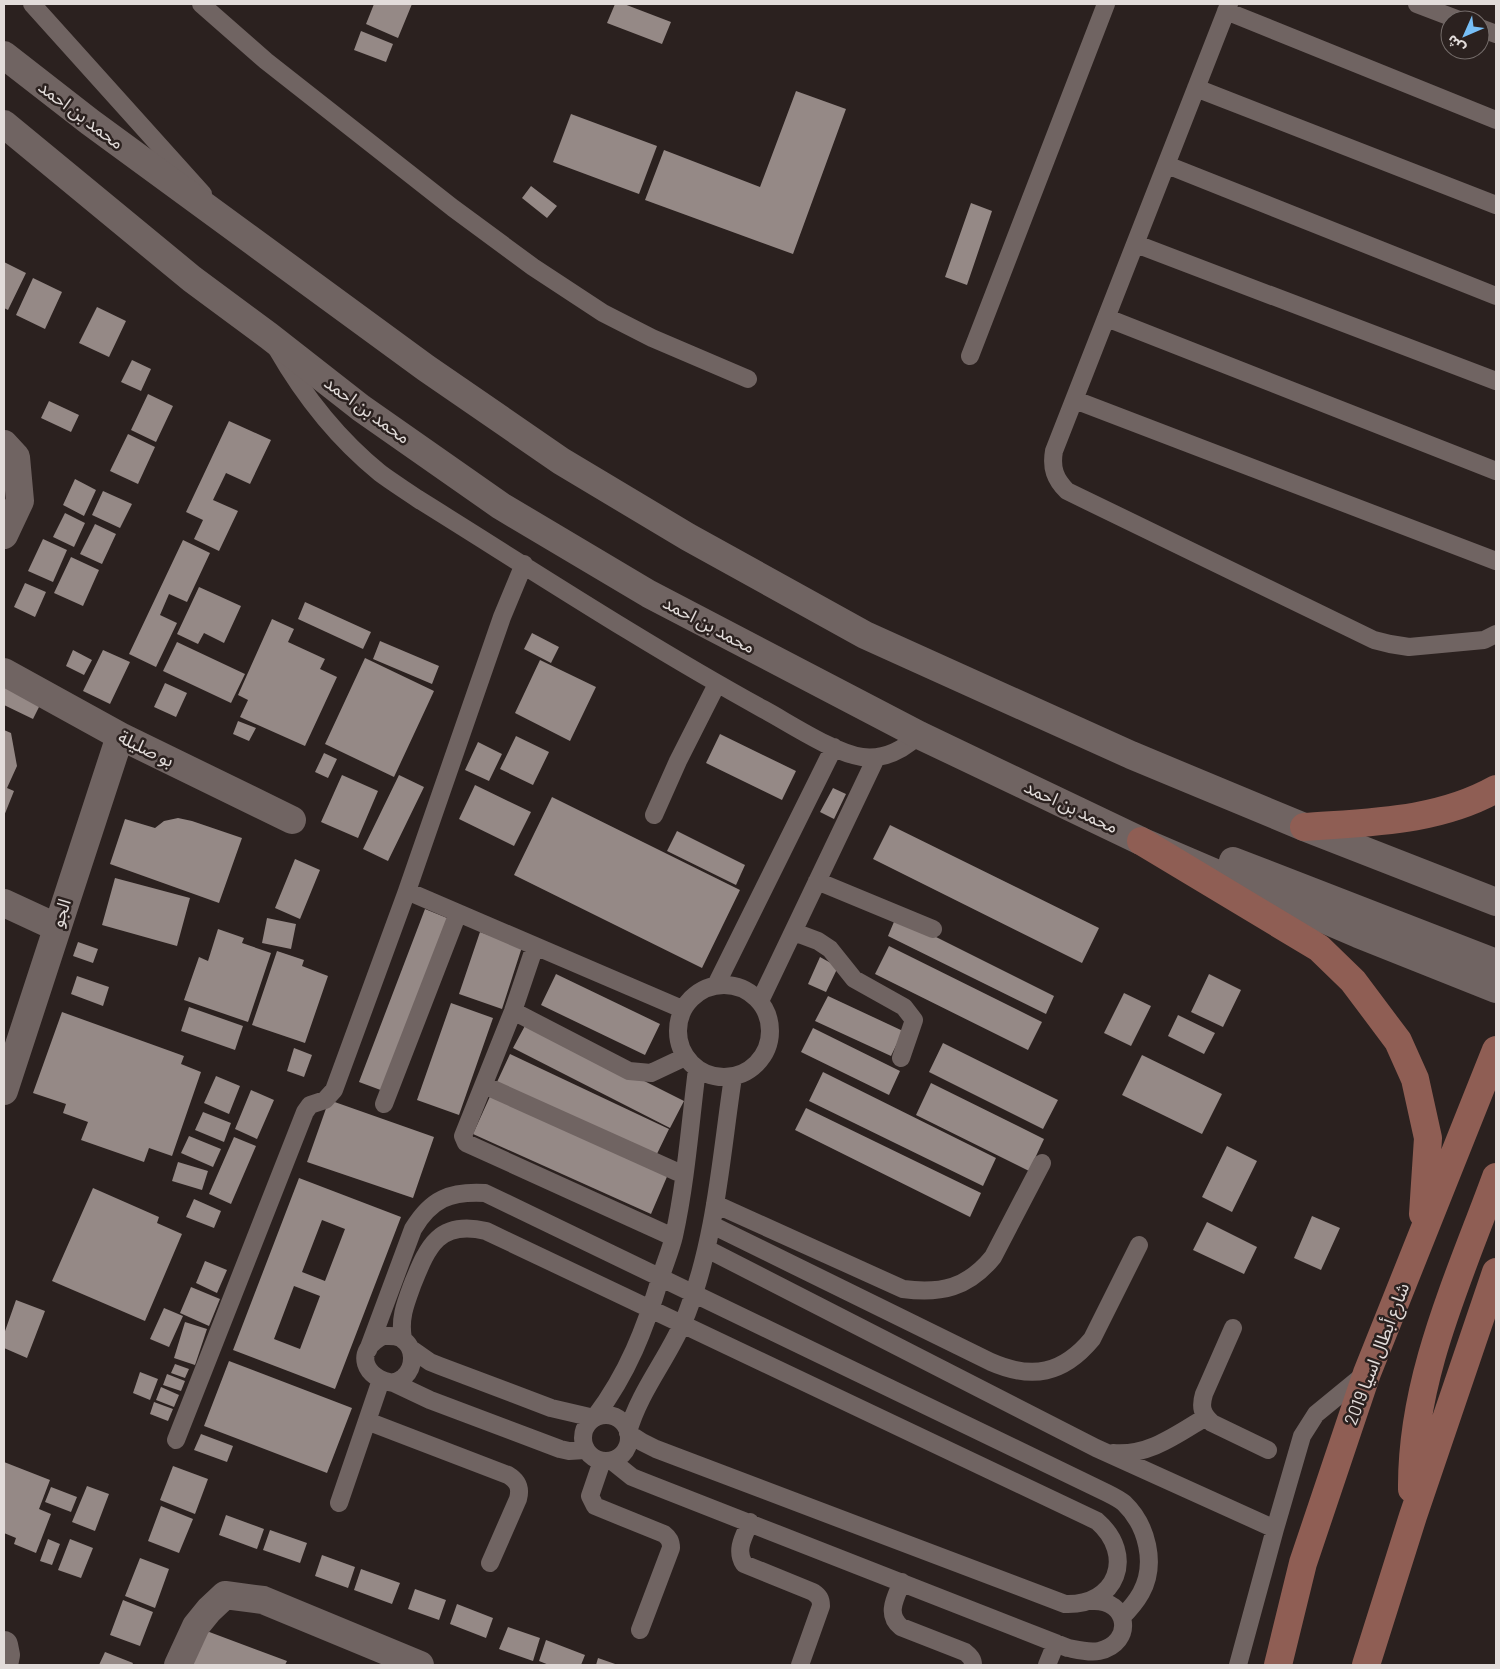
<svg xmlns="http://www.w3.org/2000/svg" width="1500" height="1669" viewBox="0 0 1500 1669" font-family="Barlow,'Noto Sans Arabic',sans-serif">
<style>
.building{fill:#958986;fill-rule:evenodd}
.lines{fill:none;stroke-linecap:round;stroke-linejoin:round}
.service{stroke:#706462;stroke-width:18}
.minor{stroke:#706462;stroke-width:28}
.tertiary{stroke:#706462;stroke-width:28}
.secondary{stroke:#8f5e54;stroke-width:28}
.labels{text-anchor:middle;stroke-width:5;stroke-linejoin:round;paint-order:stroke}
.street-label{font-size:18px;fill:#e2dcda;stroke:#2b211f}
</style>
<rect width="100%" height="100%" fill="#2b211f"/>
<path class="building" d="M 374,4 L 412,4 L 398,38 L 366,24 Z
M 615,4 L 624,4 L 671,22 L 662,44 L 607,23 Z
M 361,31 L 393,44 L 386,62 L 354,50 Z
M 796,91 L 846,109 L 793,254 L 645,200 L 664,150 L 760,187 Z
M 571,114 L 657,146 L 639,194 L 553,162 Z
M 531,186 L 557,206 L 547,218 L 522,198 Z
M 971,203 L 992,211 L 967,285 L 945,277 Z
M 4,262 L 26,273 L 8,310 L 4,308 Z
M 33,278 L 62,292 L 45,329 L 16,315 Z
M 97,307 L 126,321 L 109,357 L 79,343 Z
M 132,360 L 151,369 L 141,391 L 121,382 Z
M 148,394 L 173,406 L 156,442 L 131,430 Z
M 49,401 L 79,415 L 71,432 L 41,418 Z
M 229,421 L 271,440 L 250,484 L 226,473 L 213,500 L 238,511 L 219,551 L 194,539 L 203,520 L 186,512 Z
M 128,434 L 155,447 L 138,484 L 110,471 Z
M 75,479 L 96,490 L 84,516 L 63,505 Z
M 103,491 L 132,504 L 120,528 L 92,515 Z
M 65,513 L 85,523 L 74,547 L 53,537 Z
M 95,524 L 116,534 L 102,564 L 80,554 Z
M 43,539 L 67,550 L 53,582 L 28,571 Z
M 183,540 L 210,553 L 187,602 L 169,594 L 160,615 L 177,623 L 156,667 L 129,654 Z
M 71,557 L 99,570 L 83,606 L 54,593 Z
M 25,583 L 46,592 L 35,617 L 14,607 Z
M 199,587 L 241,606 L 224,643 L 204,633 L 198,644 L 177,634 Z
M 305,602 L 371,632 L 363,649 L 298,619 Z
M 272,619 L 294,629 L 288,642 L 325,659 L 320,669 L 337,677 L 305,746 L 240,717 L 248,700 L 238,695 Z
M 532,633 L 559,647 L 551,663 L 524,649 Z
M 380,641 L 439,666 L 432,684 L 373,659 Z
M 177,642 L 245,674 L 231,703 L 163,671 Z
M 73,650 L 92,660 L 84,675 L 66,666 Z
M 103,650 L 130,662 L 110,704 L 83,691 Z
M 365,658 L 434,691 L 394,777 L 325,744 Z
M 540,660 L 596,687 L 570,741 L 515,713 Z
M 4,682 L 42,701 L 33,719 L 4,705 Z
M 165,683 L 187,693 L 176,717 L 154,707 Z
M 238,721 L 256,728 L 249,741 L 233,734 Z
M 4,730 L 11,733 L 17,766 L 7,788 L 14,791 L 4,816 Z
M 720,734 L 796,771 L 782,800 L 706,763 Z
M 516,736 L 549,752 L 533,785 L 500,769 Z
M 478,742 L 502,754 L 489,781 L 465,770 Z
M 324,753 L 337,759 L 328,778 L 315,772 Z
M 342,775 L 378,791 L 358,838 L 321,822 Z
M 399,775 L 424,787 L 388,861 L 363,849 Z
M 475,785 L 531,812 L 514,846 L 459,819 Z
M 833,788 L 846,794 L 834,819 L 820,812 Z
M 552,797 L 740,890 L 702,968 L 514,875 Z
M 178,818 L 192,821 L 242,838 L 219,903 L 110,864 L 125,819 L 155,828 L 164,821 Z
M 890,825 L 1099,928 L 1082,963 L 873,859 Z
M 677,831 L 745,865 L 736,885 L 667,851 Z
M 295,859 L 320,870 L 300,919 L 275,908 Z
M 115,878 L 190,898 L 177,946 L 102,925 Z
M 425,909 L 452,920 L 386,1092 L 359,1082 Z
M 896,917 L 1054,996 L 1046,1014 L 888,936 Z
M 267,918 L 296,924 L 291,949 L 262,943 Z
M 218,929 L 244,938 L 242,943 L 271,953 L 248,1022 L 184,1000 L 199,957 L 208,961 Z
M 480,932 L 522,947 L 502,1009 L 459,994 Z
M 78,942 L 98,949 L 93,963 L 73,956 Z
M 889,946 L 1042,1022 L 1028,1050 L 875,974 Z
M 277,951 L 304,960 L 302,966 L 328,976 L 305,1043 L 252,1025 Z
M 820,957 L 838,967 L 826,992 L 808,984 Z
M 556,974 L 660,1024 L 645,1055 L 541,1005 Z
M 1209,974 L 1241,990 L 1223,1027 L 1191,1012 Z
M 77,976 L 109,987 L 103,1006 L 71,994 Z
M 1124,993 L 1151,1006 L 1131,1046 L 1104,1033 Z
M 828,996 L 903,1031 L 891,1056 L 815,1021 Z
M 451,1003 L 493,1018 L 459,1115 L 417,1100 Z
M 189,1007 L 243,1026 L 235,1050 L 181,1031 Z
M 62,1012 L 184,1056 L 181,1064 L 201,1072 L 172,1156 L 149,1148 L 144,1162 L 81,1140 L 88,1122 L 63,1113 L 66,1104 L 33,1093 Z
M 1178,1015 L 1215,1033 L 1204,1054 L 1168,1036 Z
M 527,1022 L 684,1101 L 670,1128 L 513,1048 Z
M 813,1028 L 900,1071 L 889,1095 L 801,1052 Z
M 943,1043 L 1058,1100 L 1043,1129 L 929,1072 Z
M 294,1048 L 312,1055 L 304,1077 L 287,1071 Z
M 510,1054 L 669,1129 L 655,1158 L 497,1082 Z
M 1142,1055 L 1222,1094 L 1202,1134 L 1122,1095 Z
M 823,1072 L 996,1158 L 983,1186 L 809,1101 Z
M 216,1076 L 240,1086 L 229,1114 L 204,1103 Z
M 931,1083 L 1044,1139 L 1029,1171 L 916,1115 Z
M 251,1090 L 274,1100 L 257,1139 L 235,1129 Z
M 492,1092 L 669,1172 L 651,1214 L 473,1134 Z
M 329,1100 L 434,1137 L 413,1198 L 307,1162 Z
M 806,1108 L 981,1193 L 970,1217 L 795,1130 Z
M 203,1112 L 231,1123 L 224,1142 L 195,1130 Z
M 189,1136 L 221,1149 L 213,1167 L 181,1153 Z
M 234,1137 L 256,1146 L 231,1204 L 209,1194 Z
M 1227,1146 L 1257,1161 L 1232,1212 L 1202,1197 Z
M 178,1162 L 208,1171 L 202,1190 L 172,1181 Z
M 299,1178 L 401,1217 L 335,1389 L 233,1350 ZM 322,1220 L 345,1229 L 325,1281 L 302,1272 ZM 294,1286 L 320,1296 L 300,1349 L 274,1339 Z
M 93,1188 L 159,1217 L 157,1223 L 182,1234 L 145,1321 L 52,1281 Z
M 194,1199 L 221,1211 L 214,1228 L 186,1217 Z
M 1312,1216 L 1340,1228 L 1321,1270 L 1294,1258 Z
M 1207,1222 L 1257,1247 L 1244,1274 L 1193,1250 Z
M 205,1261 L 227,1270 L 217,1293 L 196,1283 Z
M 191,1287 L 220,1299 L 209,1326 L 180,1313 Z
M 16,1300 L 45,1311 L 27,1358 L 4,1348 L 4,1334 Z
M 164,1308 L 183,1316 L 169,1347 L 150,1339 Z
M 185,1322 L 207,1329 L 195,1365 L 174,1358 Z
M 229,1361 L 352,1408 L 327,1473 L 204,1426 Z
M 175,1364 L 189,1369 L 185,1378 L 171,1373 Z
M 140,1372 L 158,1379 L 150,1400 L 133,1393 Z
M 167,1374 L 185,1381 L 181,1391 L 163,1385 Z
M 161,1387 L 179,1395 L 174,1407 L 156,1400 Z
M 154,1402 L 173,1409 L 168,1421 L 150,1414 Z
M 201,1434 L 233,1446 L 227,1462 L 194,1450 Z
M 4,1462 L 50,1480 L 39,1509 L 51,1514 L 36,1553 L 14,1544 L 16,1538 L 4,1533 Z
M 173,1466 L 208,1479 L 195,1514 L 160,1500 Z
M 87,1486 L 109,1494 L 95,1531 L 72,1522 Z
M 51,1487 L 77,1497 L 71,1512 L 45,1502 Z
M 161,1506 L 193,1519 L 179,1553 L 148,1541 Z
M 226,1515 L 264,1529 L 257,1549 L 219,1535 Z
M 270,1530 L 307,1543 L 300,1563 L 263,1550 Z
M 48,1539 L 60,1544 L 52,1565 L 40,1561 Z
M 70,1539 L 93,1548 L 81,1578 L 58,1570 Z
M 322,1555 L 355,1567 L 348,1588 L 315,1576 Z
M 140,1558 L 169,1569 L 155,1608 L 125,1596 Z
M 361,1569 L 400,1583 L 392,1604 L 354,1590 Z
M 415,1589 L 446,1600 L 439,1620 L 408,1609 Z
M 123,1600 L 153,1612 L 140,1646 L 110,1635 Z
M 457,1604 L 493,1618 L 486,1638 L 450,1624 Z
M 508,1627 L 540,1638 L 533,1661 L 499,1649 Z
M 204,1630 L 287,1661 L 285,1665 L 191,1665 Z
M 546,1640 L 585,1655 L 581,1665 L 549,1665 L 539,1661 Z
M 105,1652 L 133,1663 L 132,1665 L 99,1665 Z
M 598,1658 L 618,1665 L 596,1665 Z"/>
<g class="lines">
<path class="service" d="M 32,4 L 203,194
M 201,4 L 266,61 L 453,208 L 533,267 L 603,313 L 652,338 L 748,379
M 1229,4 L 1054,451 C 1051,468 1055,479 1067,491 L 1374,640 L 1390,644 L 1409,647 L 1484,640 L 1496,634
M 1417,4 L 1459,20
M 1226,11 L 1496,120
M 1480,28 L 1496,34
M 1196,88 L 1496,205
M 1167,165 L 1496,296
M 1136,244 L 1496,381
M 1107,318 L 1496,471
M 277,349 C 304,396 337,438 380,473 C 392,482 405,490 418,499 C 532,570 645,644 763,709 C 789,723 834,753 862,757 C 885,760 903,750 919,735
M 970,356 L 1106,4
M 1075,400 L 1496,561
M 524,564 L 502,617 L 407,891 L 682,1009
M 654,815 L 678,761 L 717,684
M 817,881 L 933,929
M 794,932 L 818,941 L 830,949 L 854,979 L 904,1007 L 914,1020 L 901,1058
M 535,946 L 513,1011 L 463,1136 L 466,1143 L 673,1237
M678 1031a46 46 0 1 1 92 0a46 46 0 1 1-92 0Z
M 716,985 L 834,747
M 760,1001 L 876,758
M 513,1011 L 629,1071 L 651,1073 L 685,1057
M 484,1085 L 684,1175
M 384,1104 L 458,913
M 715,1204 L 903,1289 C 941,1294 968,1288 993,1257 L 1042,1163
M 712,1225 L 991,1362 C 1032,1380 1063,1374 1092,1339 L 1139,1245
M 707,1249 L 1096,1448 L 1275,1529
M 1233,1328 L 1204,1394 C 1200,1407 1202,1414 1212,1423 L 1268,1450
M 383,1336 C 390,1336 397,1335 402,1339 C 415,1347 415,1367 404,1377 C 402,1379 397,1381 394,1383 C 364,1379 353,1351 383,1336 Z
M 403,1339 C 399,1318 406,1302 413,1283 C 428,1246 439,1220 486,1231 L 1097,1521 C 1136,1555 1117,1606 1065,1604 L 656,1449 L 642,1442 L 628,1433
M 410,1348 L 430,1362 L 440,1366 L 551,1408 L 594,1418
M 368,1350 L 413,1229 C 431,1199 450,1191 485,1193 L 1107,1493 C 1113,1496 1119,1499 1124,1503 C 1147,1525 1157,1564 1141,1593 C 1136,1602 1130,1609 1122,1617
M 394,1383 L 430,1400 L 560,1449 L 569,1451 L 585,1450
M583 1438a23 23 0 1 1 46 0a23 23 0 1 1-46 0Z
M 595,1417 C 628,1373 645,1329 661,1276 C 665,1263 671,1249 674,1236 C 686,1181 690,1125 697,1069
M 367,1421 L 508,1475 C 518,1481 521,1488 518,1499 L 490,1563
M 628,1432 C 640,1389 671,1355 687,1313 C 716,1238 721,1156 733,1077
M 176,1440 L 305,1112 L 310,1105 L 325,1100 L 334,1090 L 407,891
M 1113,1453 C 1149,1456 1176,1435 1206,1417
M 602,1461 L 590,1496 L 595,1506 L 664,1534 C 669,1538 671,1541 671,1548 L 640,1630
M 612,1461 L 632,1477 L 642,1481 L 1068,1648 C 1078,1650 1089,1653 1099,1651 C 1135,1643 1129,1599 1092,1601
M 339,1503 L 381,1380
M 750,1522 C 744,1536 735,1550 744,1564 L 813,1592 C 819,1596 821,1599 821,1606 L 800,1665
M 902,1582 C 896,1597 885,1614 901,1627 L 965,1652 C 970,1656 973,1659 973,1665
M 1047,1665 L 1056,1643
M 1238,1665 L 1275,1529 L 1302,1436 L 1316,1414 L 1366,1373"/>
<path class="minor" d="M 4,444 L 16,457 L 20,501 L 4,535
M 4,672 L 120,736 L 292,820
M 4,903 L 56,927
M 4,1091 L 120,736
M 4,1645 L 6,1655 L 4,1665
M 178,1665 L 196,1626 L 209,1610 L 225,1595 L 263,1600 L 420,1665"/>
<path class="tertiary" d="M 4,55 L 90,122 L 426,368 L 561,461 L 688,537 L 865,635 L 1131,755 L 1304,827 L 1496,902
M 4,124 L 192,279 L 269,336 L 361,408 L 501,506 L 649,594 L 919,735 L 1141,841 L 1358,934 L 1496,989
M 1233,861 L 1496,963"/>
<path class="secondary" d="M 1304,827 C 1370,822 1437,822 1496,789
M 1141,841 L 1319,948 L 1353,981 L 1398,1041 L 1415,1079 L 1428,1138 L 1423,1214
M 1412,1489 C 1411,1379 1459,1278 1496,1177
M 1278,1665 L 1303,1563 L 1367,1373 L 1496,1050
M 1366,1665 L 1413,1516 L 1496,1272"/>
</g>
<g class="labels">
<g class="street-label">
<text transform="translate(81 115) rotate(37)" y="6">محمد بن احمد</text>
<text transform="translate(367 410) rotate(36)" y="6">محمد بن احمد</text>
<text transform="translate(709 625) rotate(28)" y="6">محمد بن احمد</text>
<text transform="translate(146 749) rotate(26)" y="6">بو صليلة</text>
<text transform="translate(1071 807) rotate(25)" y="6">محمد بن احمد</text>
<text transform="translate(61 913) rotate(-72)" y="6">الجو</text>
<text transform="translate(1377 1354) rotate(-69)" y="6">شارع أبطال اسيا 2019</text>
</g>
</g>
<rect width="1500" height="1669" fill="none" stroke="#e2dcda" stroke-width="10"/>
<g transform="translate(1465 35) rotate(225)"><circle r="24" fill="#2b211f" stroke="#746c6a"/>
<path d="M0-4L9 19L0 12L-9 19Z" fill="#77bff7"/>
<text y="-8" font-size="14" font-weight="bold" text-anchor="middle" fill="#e2dcda">ش</text>
</g>
</svg>
